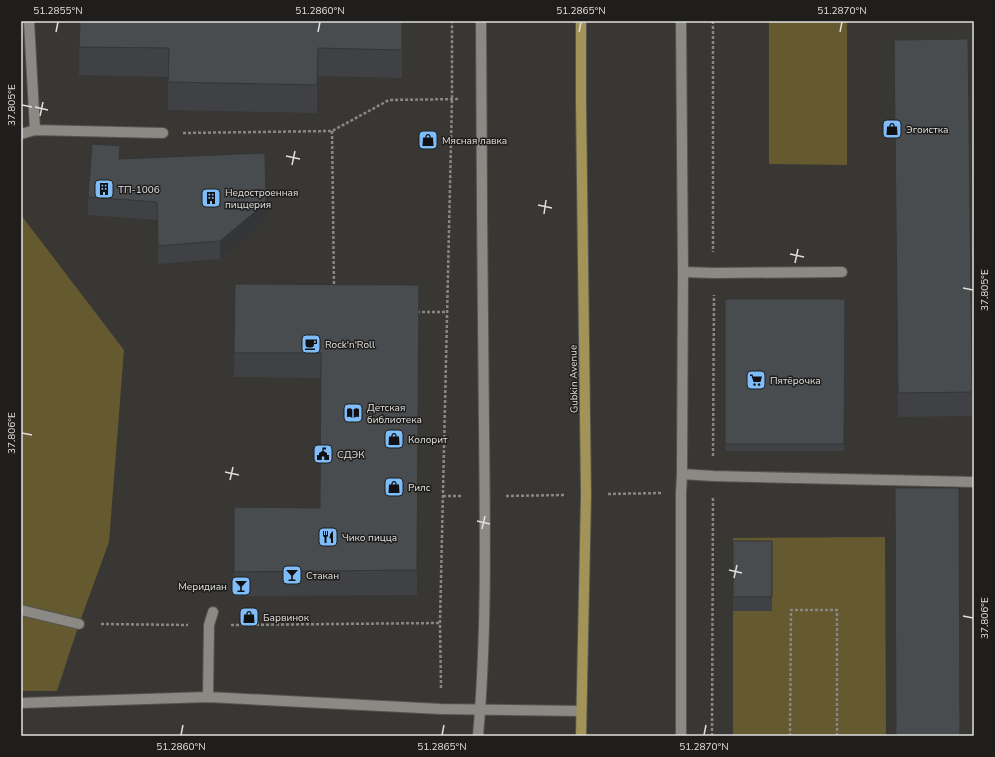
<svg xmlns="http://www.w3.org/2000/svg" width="995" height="757" viewBox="0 0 995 757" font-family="'Nunito Sans',sans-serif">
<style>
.green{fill:#655930}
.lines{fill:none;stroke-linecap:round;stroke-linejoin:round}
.lane-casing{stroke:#555451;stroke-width:12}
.street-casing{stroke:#555451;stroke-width:12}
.primary-casing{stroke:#555451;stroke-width:12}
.path{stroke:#888784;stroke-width:2.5;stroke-dasharray:3 2;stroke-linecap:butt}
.lane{stroke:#8a8984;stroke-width:10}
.street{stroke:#8a8984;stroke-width:10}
.primary{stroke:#a49356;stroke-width:10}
.wall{fill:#3f4144}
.shaded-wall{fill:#333537}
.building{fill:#494c4f;stroke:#333537}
.ticks{fill:none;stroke:#e0dfdd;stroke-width:1.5}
.labels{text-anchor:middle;stroke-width:3;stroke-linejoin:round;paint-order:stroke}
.poi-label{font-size:10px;fill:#e0dfdd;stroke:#1f1e1d;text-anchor:start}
.street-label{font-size:10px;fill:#e0dfdd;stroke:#1f1e1d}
.neatline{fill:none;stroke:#e0dfdd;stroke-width:1.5}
.ticks-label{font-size:10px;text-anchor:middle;fill:#e0dfdd}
</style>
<rect width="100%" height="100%" fill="#383733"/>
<path class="green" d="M 769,21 L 847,21 L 847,165 L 769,164 Z
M 21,215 L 124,350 L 109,542 L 79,624 L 57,691 L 21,691 Z
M 885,537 L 886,736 L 733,736 L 733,538 Z"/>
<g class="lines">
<g class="lane-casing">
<path id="lane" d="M 29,21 L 35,130
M 681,21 L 683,272 L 682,474 L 681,493 L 681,736
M 21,134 L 35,130 L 163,133
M 683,272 L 714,273 L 842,272
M 682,474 L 713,476 L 974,482
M 208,697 L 209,625 L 213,612
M 21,703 L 208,697 L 441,709 L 581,711
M 478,736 C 487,633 485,530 484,427 C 483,292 481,156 481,21"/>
</g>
<g class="street-casing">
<path id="street" d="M 21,610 L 79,624"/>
</g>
<g class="primary-casing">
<path id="primary" d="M 581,736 L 586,495 L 581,103 L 581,21"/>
</g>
<path class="path" d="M 713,21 L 713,252
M 332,131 L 334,287
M 183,133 L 332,131 L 389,100 L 460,99
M 417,312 L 447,312
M 713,456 L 714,295
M 608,494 L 661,493
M 443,496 L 463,496
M 506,496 L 565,495
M 101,624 L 188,625
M 231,625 L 440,623
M 441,688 L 440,623 L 452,99 L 452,21
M 712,736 L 713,497
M 790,736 L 791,610 L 837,610 L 837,736"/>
<use href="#lane" class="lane"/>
<use href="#street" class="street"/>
<use href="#primary" class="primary"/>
</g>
<path class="wall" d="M 80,21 L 402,21 L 402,78 L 318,76 L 317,113 L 168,110 L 168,77 L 79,75 Z
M 894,63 L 972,392 L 972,416 L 898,417 Z
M 120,158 L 266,220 L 220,259 L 158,264 L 157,220 L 88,215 L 88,197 Z
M 235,284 L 419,285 L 417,595 L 234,596 L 234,507 L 320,508 L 321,378 L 234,377 Z
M 725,299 L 845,299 L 844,451 L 725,451 Z
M 733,541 L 772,541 L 772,611 L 733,611 Z"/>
<path class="shaded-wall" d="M 318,48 L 318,76 L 317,113 L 317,85 Z
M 266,203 L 266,220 L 220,259 L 220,241 Z"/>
<path class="building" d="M 80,21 L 402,21 L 402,50 L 318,48 L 317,85 L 168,82 L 169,48 L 79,47 Z
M 968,39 L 972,392 L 898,393 L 894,40 Z
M 92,144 L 120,146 L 119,159 L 265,153 L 266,203 L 220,241 L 158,246 L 157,202 L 88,197 Z
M 235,284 L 419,285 L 417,570 L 234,572 L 234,507 L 320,508 L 321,353 L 234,353 Z
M 725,299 L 845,299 L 844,444 L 725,444 Z
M 895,488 L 959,488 L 960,736 L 896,736 Z
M 733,541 L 772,541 L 772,597 L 733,597 Z"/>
<path class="ticks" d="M 56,32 L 58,22M 318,32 L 320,22M 579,32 L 581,22M 840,32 L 842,22M 22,105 L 32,107M 35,107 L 48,110M 40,116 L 43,102M 286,156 L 300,159M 292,165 L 295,151M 538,205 L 552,208M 544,214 L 546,200M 790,254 L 804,257M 795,263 L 798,249M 963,288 L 973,290M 22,433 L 32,435M 225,472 L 239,475M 230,480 L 233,467M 477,521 L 490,524M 482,529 L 485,516M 729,570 L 742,573M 734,578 L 737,565M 963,616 L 973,618M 181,735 L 183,725M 442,735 L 444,725M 704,735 L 706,725"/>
<defs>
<g id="shop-square" transform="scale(1)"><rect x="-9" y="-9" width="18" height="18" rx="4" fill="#7fbdfa" stroke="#1f1e1d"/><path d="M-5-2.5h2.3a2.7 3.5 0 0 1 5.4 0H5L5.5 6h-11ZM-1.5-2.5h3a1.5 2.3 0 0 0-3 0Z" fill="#111"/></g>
<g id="building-square" transform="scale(1)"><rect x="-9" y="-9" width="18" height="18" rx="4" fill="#7fbdfa" stroke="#1f1e1d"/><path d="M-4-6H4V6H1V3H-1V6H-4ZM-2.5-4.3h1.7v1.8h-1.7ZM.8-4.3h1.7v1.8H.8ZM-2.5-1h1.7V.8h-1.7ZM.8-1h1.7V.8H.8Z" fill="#111"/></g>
<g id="cafe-square" transform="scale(1)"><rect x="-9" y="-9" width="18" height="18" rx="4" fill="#7fbdfa" stroke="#1f1e1d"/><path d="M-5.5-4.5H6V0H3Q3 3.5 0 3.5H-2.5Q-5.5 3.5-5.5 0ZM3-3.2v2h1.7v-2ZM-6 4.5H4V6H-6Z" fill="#111"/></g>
<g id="supermarket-square" transform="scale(1)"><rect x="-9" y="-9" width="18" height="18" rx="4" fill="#7fbdfa" stroke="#1f1e1d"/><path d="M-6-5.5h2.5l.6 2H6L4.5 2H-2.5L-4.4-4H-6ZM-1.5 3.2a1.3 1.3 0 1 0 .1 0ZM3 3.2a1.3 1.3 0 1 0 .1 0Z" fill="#111"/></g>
<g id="library-square" transform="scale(1)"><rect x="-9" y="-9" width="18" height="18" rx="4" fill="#7fbdfa" stroke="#1f1e1d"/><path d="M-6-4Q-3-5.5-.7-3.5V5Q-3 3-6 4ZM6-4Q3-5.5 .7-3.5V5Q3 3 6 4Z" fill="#111"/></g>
<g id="civic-square" transform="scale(1)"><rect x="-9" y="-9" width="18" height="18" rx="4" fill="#7fbdfa" stroke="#1f1e1d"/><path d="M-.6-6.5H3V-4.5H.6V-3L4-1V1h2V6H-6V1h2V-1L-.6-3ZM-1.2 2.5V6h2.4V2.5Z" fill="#111"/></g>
<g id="restaurant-square" transform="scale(1)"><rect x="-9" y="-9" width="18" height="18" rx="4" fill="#7fbdfa" stroke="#1f1e1d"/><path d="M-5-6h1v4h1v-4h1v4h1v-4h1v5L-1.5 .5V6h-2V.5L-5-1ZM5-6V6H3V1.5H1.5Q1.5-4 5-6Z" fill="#111"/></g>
<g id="bar-square" transform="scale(1)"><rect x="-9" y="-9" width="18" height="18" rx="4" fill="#7fbdfa" stroke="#1f1e1d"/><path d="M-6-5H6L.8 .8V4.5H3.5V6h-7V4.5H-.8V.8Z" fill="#111"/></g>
</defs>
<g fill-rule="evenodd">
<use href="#shop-square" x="892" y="129"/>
<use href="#shop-square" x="428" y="140"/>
<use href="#building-square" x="104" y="189"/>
<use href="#building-square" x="211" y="198"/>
<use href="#cafe-square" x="311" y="344"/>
<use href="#supermarket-square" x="756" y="380"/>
<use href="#library-square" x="353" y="413"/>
<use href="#shop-square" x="394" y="439"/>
<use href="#civic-square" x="323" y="454"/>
<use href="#shop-square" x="394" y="487"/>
<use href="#restaurant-square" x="328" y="537"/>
<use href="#bar-square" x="292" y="575"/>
<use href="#bar-square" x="241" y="586"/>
<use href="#shop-square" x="249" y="617"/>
</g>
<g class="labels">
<g class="poi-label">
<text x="906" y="133">Эгоистка</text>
<text x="442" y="144">Мясная лавка</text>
<text x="118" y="193">ТП-1006</text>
<text x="225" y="196">Недостроенная<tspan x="225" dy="12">пиццерия</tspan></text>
<text x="325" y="348">Rock'n'Roll</text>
<text x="770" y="384">Пятёрочка</text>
<text x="367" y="411">Детская<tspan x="367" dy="12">библиотека</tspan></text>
<text x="408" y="443">Колорит</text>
<text x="337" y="458">СДЭК</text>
<text x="408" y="491">Рилс</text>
<text x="342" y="541">Чико пицца</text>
<text x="306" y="579">Стакан</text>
<text x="227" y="590" text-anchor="end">Меридиан</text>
<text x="263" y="621">Барвинок</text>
</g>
<g class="street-label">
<text transform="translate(573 379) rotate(-91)" y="4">Gubkin Avenue</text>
</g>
</g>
<rect width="995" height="757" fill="none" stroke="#1f1e1d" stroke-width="44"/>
<rect x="22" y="22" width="951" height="713" class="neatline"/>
<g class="ticks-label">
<text x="58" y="14">51.2855°N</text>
<text x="320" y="14">51.2860°N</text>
<text x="581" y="14">51.2865°N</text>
<text x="842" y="14">51.2870°N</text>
<text transform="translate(11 105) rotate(-90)" y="4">37.805°E</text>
<text transform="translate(984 290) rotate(-90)" y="4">37.805°E</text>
<text transform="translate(11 433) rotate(-90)" y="4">37.806°E</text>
<text transform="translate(984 618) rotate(-90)" y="4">37.806°E</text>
<text x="181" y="750">51.2860°N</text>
<text x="442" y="750">51.2865°N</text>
<text x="704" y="750">51.2870°N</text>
</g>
</svg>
